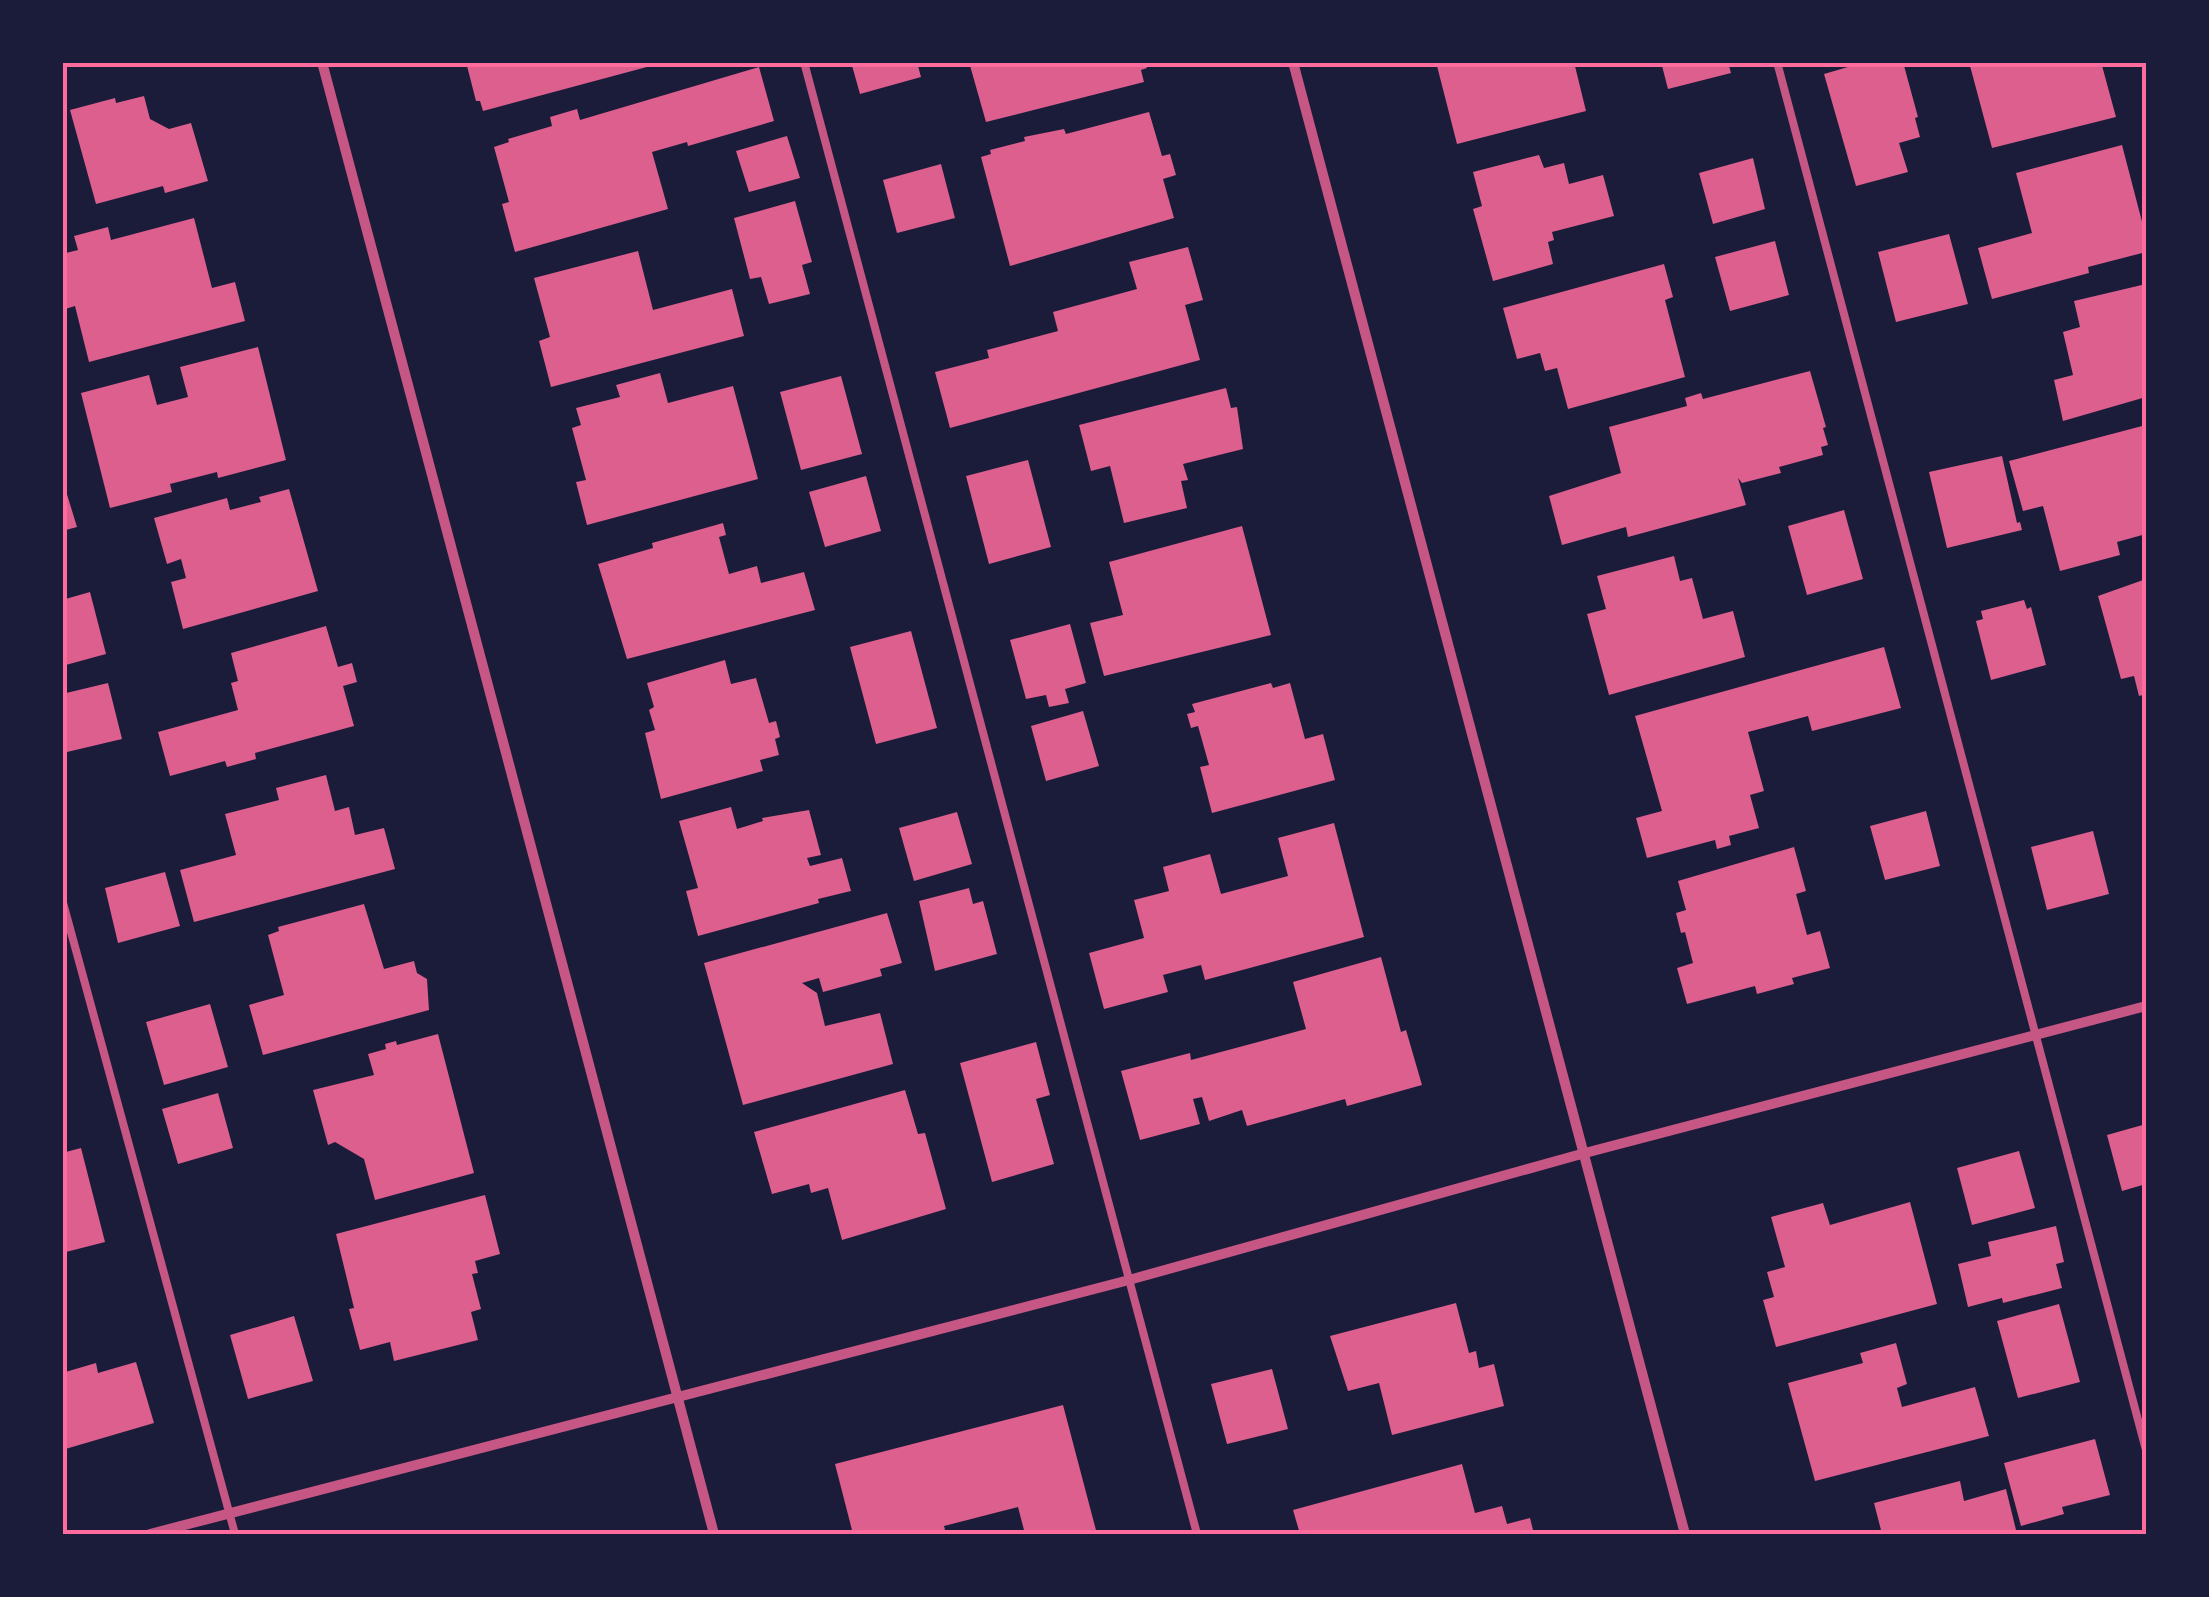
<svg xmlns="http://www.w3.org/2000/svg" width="2209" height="1597" viewBox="0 0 2209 1597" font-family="'Alegreya Sans',sans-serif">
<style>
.building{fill:#dd5f8e}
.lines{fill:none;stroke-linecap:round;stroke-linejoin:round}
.service{stroke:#c65784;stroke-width:8}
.minor{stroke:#c65784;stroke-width:10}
.neatline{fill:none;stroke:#ff6b9d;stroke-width:4}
</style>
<rect width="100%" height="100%" fill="#1b1b3a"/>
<path class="building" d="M 466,62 L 658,62 L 658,64 L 483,111 L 480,101 L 476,101 Z
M 851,62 L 917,62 L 921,77 L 860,94 Z
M 969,62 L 1145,62 L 1147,68 L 1141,70 L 1144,82 L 986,122 Z
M 1436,62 L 1574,62 L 1586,111 L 1457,144 Z
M 1661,62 L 1728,62 L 1731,73 L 1668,89 Z
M 1865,62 L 1903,62 L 1918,117 L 1915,118 L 1920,137 L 1899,143 L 1908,172 L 1856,186 L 1824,74 Z
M 1969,62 L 2101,62 L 2116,117 L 1992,148 Z
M 759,67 L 774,121 L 688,146 L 687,142 L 652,152 L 668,209 L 515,252 L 502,204 L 509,202 L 494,147 L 509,142 L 508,139 L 552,126 L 550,117 L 577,109 L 580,120 Z
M 144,96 L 150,119 L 169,129 L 191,123 L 208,181 L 165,193 L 163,186 L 96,204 L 70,110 L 115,98 L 116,103 Z
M 1149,112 L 1162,156 L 1170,154 L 1176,175 L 1163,179 L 1174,218 L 1010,266 L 981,157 L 991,154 L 990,150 L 1025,141 L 1024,137 L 1064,129 L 1066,134 Z
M 787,136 L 800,178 L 749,192 L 736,151 Z
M 2122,145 L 2146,237 L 2146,252 L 2088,267 L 2089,273 L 1992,299 L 1978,248 L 2032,233 L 2016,173 Z
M 1539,155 L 1544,168 L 1564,163 L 1569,184 L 1603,175 L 1614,216 L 1552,232 L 1554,240 L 1548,242 L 1553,264 L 1493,281 L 1473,209 L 1482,206 L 1473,172 Z
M 1753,158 L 1765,209 L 1713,224 L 1699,173 Z
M 941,164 L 955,218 L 897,233 L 883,180 Z
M 795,201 L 812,262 L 802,265 L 810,294 L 769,304 L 761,277 L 750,279 L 734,218 Z
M 194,218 L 212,288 L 235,282 L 245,321 L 89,362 L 75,306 L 62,310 L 62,254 L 78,250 L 74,236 L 108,227 L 111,240 Z
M 1949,234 L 1968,304 L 1896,322 L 1878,252 Z
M 1775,241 L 1789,295 L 1730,311 L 1715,257 Z
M 1188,247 L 1203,300 L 1185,305 L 1200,360 L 950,428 L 935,372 L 989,358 L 987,350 L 1058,331 L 1053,312 L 1137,289 L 1129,262 Z
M 638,251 L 653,310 L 732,289 L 744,336 L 551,387 L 539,341 L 550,337 L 534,278 Z
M 1664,264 L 1673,297 L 1665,300 L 1685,377 L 1568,409 L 1557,368 L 1545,371 L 1540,353 L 1517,359 L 1503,308 Z
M 2146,284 L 2146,397 L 2063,421 L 2054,380 L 2073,375 L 2063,332 L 2080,327 L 2074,301 Z
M 258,347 L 286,460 L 218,478 L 217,472 L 170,484 L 172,492 L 110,508 L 81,393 L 149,375 L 157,405 L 188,397 L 180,367 Z
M 1810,371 L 1826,427 L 1823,428 L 1828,445 L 1821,447 L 1823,455 L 1779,467 L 1781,473 L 1742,483 L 1738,478 L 1746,505 L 1628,537 L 1626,527 L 1562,545 L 1549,496 L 1621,473 L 1609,427 L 1687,406 L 1685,398 L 1701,393 L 1703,399 Z
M 660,373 L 668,403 L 733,386 L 758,479 L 587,525 L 576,482 L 586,480 L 572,428 L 581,425 L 576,408 L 620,397 L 616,385 Z
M 841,376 L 862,454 L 801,470 L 780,392 Z
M 1226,388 L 1231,408 L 1237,407 L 1243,449 L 1183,464 L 1188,480 L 1181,481 L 1187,508 L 1124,523 L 1110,466 L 1091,471 L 1079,425 Z
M 2146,425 L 2146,534 L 2117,542 L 2120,555 L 2060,571 L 2043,506 L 2023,511 L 2009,461 Z
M 2002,456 L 2017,523 L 2020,522 L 2022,530 L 1947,548 L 1929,472 Z
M 1028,460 L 1051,547 L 989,564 L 966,476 Z
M 866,476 L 881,531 L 825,547 L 809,492 Z
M 62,478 L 77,527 L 62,531 Z
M 289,489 L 318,591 L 183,629 L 171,582 L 186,578 L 181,559 L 167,564 L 154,518 L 227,498 L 230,510 L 261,502 L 259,497 Z
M 1844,510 L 1863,579 L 1807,595 L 1788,526 Z
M 723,523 L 726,535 L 719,537 L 729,574 L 757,566 L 761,583 L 804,572 L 815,610 L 627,659 L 598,564 L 653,548 L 652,543 Z
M 1242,526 L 1271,635 L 1104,676 L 1090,623 L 1123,615 L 1109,562 Z
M 1674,556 L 1680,581 L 1692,578 L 1703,619 L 1733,611 L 1745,657 L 1609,695 L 1587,614 L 1606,609 L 1597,576 Z
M 2146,579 L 2146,694 L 2139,696 L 2134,676 L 2121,679 L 2098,596 Z
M 90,592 L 106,654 L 62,666 L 62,600 Z
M 2024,600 L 2027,609 L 2031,607 L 2046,665 L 1991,680 L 1976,621 L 1983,619 L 1981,611 Z
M 1070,624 L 1086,683 L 1065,689 L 1069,703 L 1049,707 L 1046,695 L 1026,699 L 1010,640 Z
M 326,626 L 338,667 L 352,663 L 357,682 L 343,686 L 354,726 L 255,753 L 256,759 L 227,767 L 225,761 L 170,776 L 158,732 L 238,710 L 231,683 L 238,681 L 231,653 Z
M 911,631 L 937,728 L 876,744 L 850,647 Z
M 1884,647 L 1901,708 L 1812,731 L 1808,716 L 1748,732 L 1764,791 L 1750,795 L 1759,828 L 1729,836 L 1731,845 L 1717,849 L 1715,840 L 1647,858 L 1636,818 L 1662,811 L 1635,716 Z
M 725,660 L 731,684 L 756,678 L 769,723 L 776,721 L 780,737 L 775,739 L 779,755 L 760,760 L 763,771 L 661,799 L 645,733 L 655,730 L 649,710 L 654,707 L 647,683 Z
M 108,683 L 122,739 L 67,752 L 62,733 L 62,694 Z
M 1271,683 L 1273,688 L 1290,683 L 1305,739 L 1323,734 L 1335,780 L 1212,813 L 1200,767 L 1209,765 L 1198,726 L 1191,728 L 1187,714 L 1195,712 L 1192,704 Z
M 1083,711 L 1099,766 L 1046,781 L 1031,726 Z
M 326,775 L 335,811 L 349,807 L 355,835 L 384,828 L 395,869 L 194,922 L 180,870 L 236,855 L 225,814 L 279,800 L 276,788 Z
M 731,807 L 737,829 L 763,821 L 762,818 L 809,810 L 821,855 L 807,858 L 810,866 L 842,858 L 851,891 L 818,899 L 819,903 L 698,936 L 686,891 L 698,888 L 679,821 Z
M 1926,811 L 1940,866 L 1885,880 L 1870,826 Z
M 957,812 L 972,864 L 914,881 L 899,828 Z
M 1334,823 L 1364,937 L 1205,980 L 1201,965 L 1163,975 L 1168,992 L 1104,1009 L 1089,953 L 1144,938 L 1134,900 L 1169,891 L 1163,867 L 1210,854 L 1221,894 L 1288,876 L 1278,838 Z
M 2093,831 L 2109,894 L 2047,910 L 2031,847 Z
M 1794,847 L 1806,891 L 1796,894 L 1807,935 L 1820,931 L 1830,968 L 1792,978 L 1794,984 L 1757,994 L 1755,986 L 1687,1004 L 1677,968 L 1693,963 L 1685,932 L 1681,933 L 1676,913 L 1686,910 L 1678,881 Z
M 165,872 L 180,926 L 118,943 L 105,888 Z
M 969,888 L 973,904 L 983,901 L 997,954 L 935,971 L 919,901 Z
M 364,904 L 384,969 L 414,961 L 417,973 L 427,979 L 429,1010 L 263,1055 L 249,1005 L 284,995 L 268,935 L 279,931 L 278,927 Z
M 887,913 L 902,963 L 880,969 L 882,976 L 823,992 L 819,978 L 802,983 L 817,993 L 825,1026 L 880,1013 L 893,1064 L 743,1105 L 704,963 Z
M 1381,957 L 1401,1032 L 1406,1030 L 1422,1085 L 1347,1106 L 1345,1099 L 1247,1126 L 1242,1110 L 1209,1121 L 1202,1097 L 1193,1099 L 1200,1124 L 1140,1140 L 1121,1071 L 1190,1053 L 1191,1060 L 1306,1029 L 1293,982 Z
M 210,1004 L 228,1067 L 164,1085 L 146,1022 Z
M 438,1034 L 474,1173 L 375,1200 L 364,1159 L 335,1142 L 328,1145 L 313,1090 L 374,1075 L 368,1054 L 386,1049 L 385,1044 L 396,1041 L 397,1045 Z
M 1036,1042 L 1050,1095 L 1036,1099 L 1054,1164 L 992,1182 L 960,1063 Z
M 905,1090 L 918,1134 L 925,1133 L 946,1209 L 842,1240 L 828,1188 L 811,1193 L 809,1184 L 772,1194 L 754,1132 Z
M 218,1093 L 233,1148 L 178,1164 L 162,1109 Z
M 2146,1124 L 2146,1184 L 2122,1191 L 2107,1135 Z
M 81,1148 L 105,1242 L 62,1253 L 62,1153 Z
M 2019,1151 L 2035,1208 L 1972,1225 L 1957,1168 Z
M 485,1195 L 500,1254 L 475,1261 L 478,1273 L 472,1274 L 481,1309 L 471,1312 L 478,1340 L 394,1361 L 390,1342 L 360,1350 L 349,1309 L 354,1308 L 336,1234 Z
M 1910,1202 L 1937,1304 L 1776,1347 L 1763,1300 L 1774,1297 L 1767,1272 L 1785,1267 L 1771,1217 L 1823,1203 L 1830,1225 Z
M 2056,1226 L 2064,1262 L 2056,1264 L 2062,1288 L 2003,1303 L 2002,1298 L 1968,1307 L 1958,1264 L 1991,1256 L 1988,1242 Z
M 1456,1303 L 1469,1353 L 1476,1351 L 1479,1368 L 1494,1364 L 1504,1406 L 1392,1435 L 1379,1383 L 1348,1391 L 1330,1336 Z
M 2059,1304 L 2080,1382 L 2018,1398 L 1997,1321 Z
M 294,1316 L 313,1381 L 248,1399 L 230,1335 Z
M 1896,1343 L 1907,1384 L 1897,1388 L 1902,1407 L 1975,1387 L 1989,1436 L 1815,1481 L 1788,1383 L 1863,1363 L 1860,1353 Z
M 136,1362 L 154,1423 L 62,1450 L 62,1373 L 96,1363 L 98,1373 Z
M 1272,1369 L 1288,1429 L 1227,1444 L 1211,1384 Z
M 1063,1405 L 1097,1534 L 1025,1534 L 1018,1507 L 944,1526 L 946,1534 L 853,1534 L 835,1464 Z
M 2095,1439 L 2110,1495 L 2062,1507 L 2064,1514 L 2021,1526 L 2004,1463 Z
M 1462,1464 L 1475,1513 L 1502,1506 L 1507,1524 L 1530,1518 L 1534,1534 L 1300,1534 L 1293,1510 Z
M 1960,1481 L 1964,1501 L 2006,1489 L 2017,1534 L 1882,1534 L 1874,1503 Z"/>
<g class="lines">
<path class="service" d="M 804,62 L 1197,1534
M 1777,62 L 2146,1450
M 62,899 L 235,1534"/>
<path class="minor" d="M 322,62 L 714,1534
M 1293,62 L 1685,1534
M 150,1534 L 1129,1280 L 1585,1153 L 2146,1006"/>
</g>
<rect width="2209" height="1597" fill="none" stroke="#1b1b3a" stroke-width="130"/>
<rect x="65" y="65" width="2079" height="1467" class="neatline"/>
</svg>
